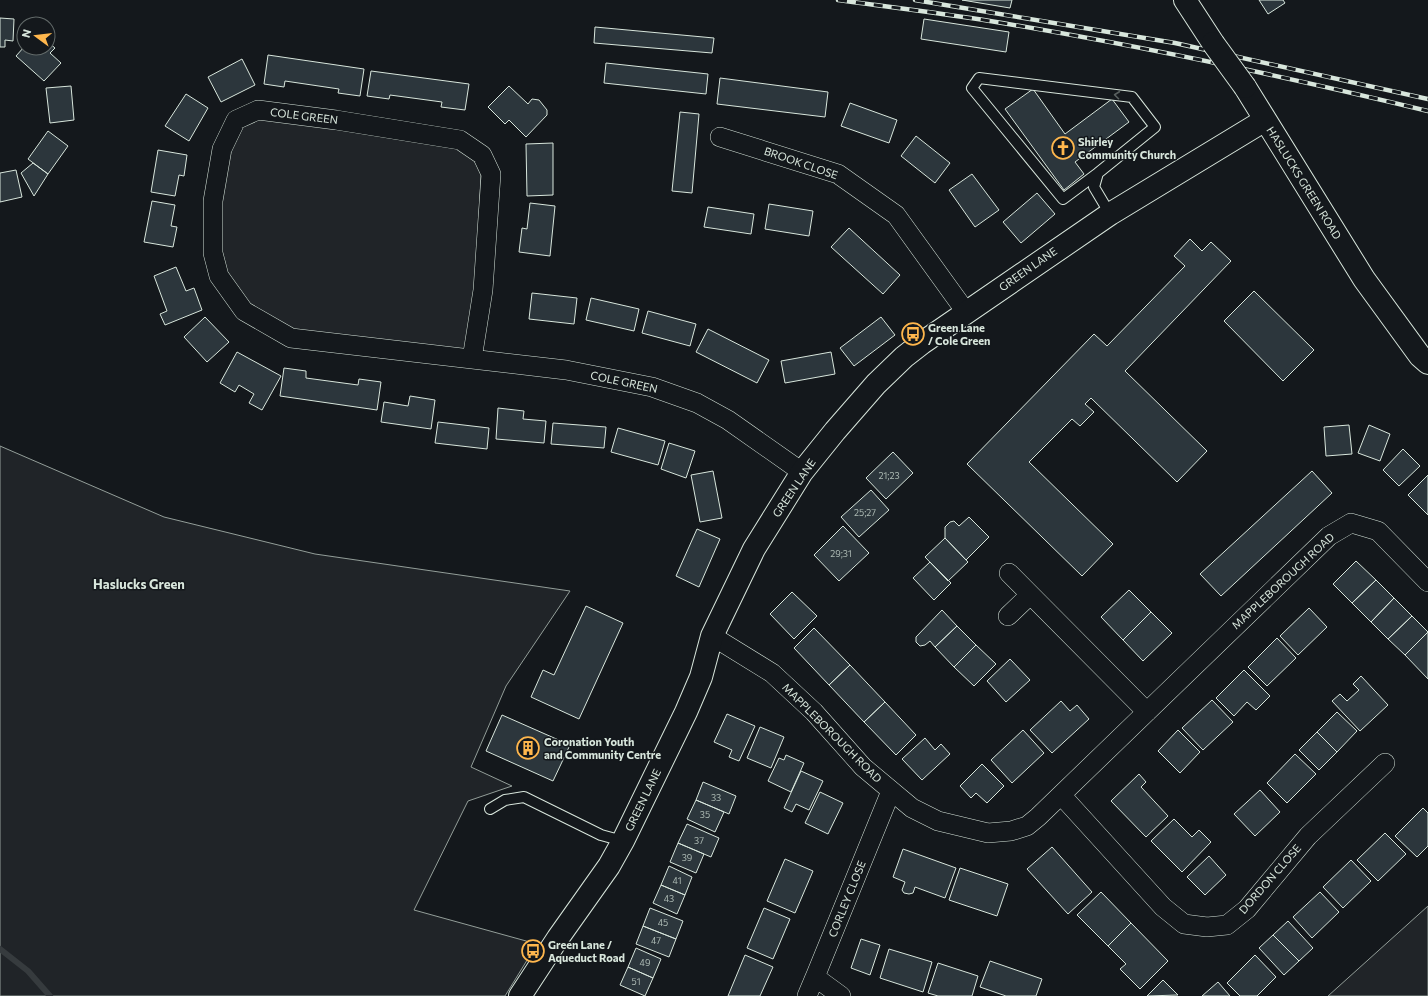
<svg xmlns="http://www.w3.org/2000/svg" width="1428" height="996" viewBox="0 0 1428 996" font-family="Commissioner,sans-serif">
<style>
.green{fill:#202428;stroke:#939e99}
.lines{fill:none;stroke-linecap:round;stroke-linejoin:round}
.stream{stroke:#363b3e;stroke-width:6}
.building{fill:#2c363c;stroke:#d8e6dc}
.service-casing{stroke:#d8e6dc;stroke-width:12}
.minor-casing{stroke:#d8e6dc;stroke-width:20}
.tertiary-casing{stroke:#d8e6dc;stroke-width:24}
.service{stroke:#14181c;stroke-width:10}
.minor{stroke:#14181c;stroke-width:19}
.tertiary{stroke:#14181c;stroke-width:22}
.rail-casing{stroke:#d8e6dc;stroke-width:4.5}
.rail{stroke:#14181c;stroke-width:3;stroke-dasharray:9;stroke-linecap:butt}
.tertiary-bridge-casing{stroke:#d8e6dc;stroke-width:24;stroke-linecap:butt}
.tertiary-bridge{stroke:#14181c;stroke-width:22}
.oneway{stroke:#59605f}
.labels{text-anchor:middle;stroke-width:3;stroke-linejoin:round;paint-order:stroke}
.number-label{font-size:9px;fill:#adbab4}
.street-label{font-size:11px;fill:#d8e6dc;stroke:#14181c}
.poi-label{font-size:11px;font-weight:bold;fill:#d8e6dc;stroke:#14181c;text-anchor:start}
.quarter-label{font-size:13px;font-weight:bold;fill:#d8e6dc;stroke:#14181c}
</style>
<rect width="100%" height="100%" fill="#14181c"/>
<path class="green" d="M 258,110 L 460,140 L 482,155 L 472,359 L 291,338 L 244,311 L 213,253 L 222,149 Z
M 0,446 L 164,517 L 315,554 L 570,591 L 506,686 L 471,767 L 512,786 L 468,801 L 414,910 L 537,944 L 505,996 L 0,996 Z
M 1428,906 L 1428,996 L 1328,996 Z"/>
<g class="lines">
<path class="stream" d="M 0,949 L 28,971 L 50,996"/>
</g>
<path class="building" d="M 962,0 L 1012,0 L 1010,8 Z
M 1259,0 L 1283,0 L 1285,3 L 1268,14 Z
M 0,18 L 14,19 L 13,41 L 5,40 L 5,47 L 0,47 Z
M 924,19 L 1009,32 L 1006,52 L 921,39 Z
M 595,27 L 714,38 L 712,53 L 594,43 Z
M 48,42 L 55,48 L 50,53 L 61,63 L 44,81 L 16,56 L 24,47 L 48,48 Z
M 268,55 L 364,69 L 360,96 L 338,93 L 339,89 L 285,81 L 284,87 L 264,84 Z
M 242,59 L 255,85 L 221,102 L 208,77 Z
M 606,63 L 708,74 L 706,94 L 604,83 Z
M 371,71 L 469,84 L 465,110 L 441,107 L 442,102 L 390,95 L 389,99 L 367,96 Z
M 720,78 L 828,92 L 825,117 L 717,104 Z
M 71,86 L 74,120 L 50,123 L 46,88 Z
M 509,86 L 528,104 L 532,99 L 539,100 L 547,110 L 547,115 L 526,137 L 509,120 L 505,124 L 488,107 Z
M 1033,89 L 1065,134 L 1112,99 L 1129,122 L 1075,162 L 1084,174 L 1064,190 L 1005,109 Z
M 186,94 L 208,108 L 189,141 L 165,126 Z
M 850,103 L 897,120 L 889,143 L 841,126 Z
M 680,112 L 699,114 L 692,193 L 672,191 Z
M 48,131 L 68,146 L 48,174 L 28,159 Z
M 916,136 L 950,163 L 935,183 L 901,156 Z
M 553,143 L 553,195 L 527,196 L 526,144 Z
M 158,150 L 187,155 L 184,176 L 179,175 L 175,196 L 151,192 Z
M 33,163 L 48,174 L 34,196 L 21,173 Z
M 16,170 L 22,197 L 0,202 L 0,173 Z
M 972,174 L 999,210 L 975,227 L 949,190 Z
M 1037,193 L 1055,214 L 1021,243 L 1003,222 Z
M 152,201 L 175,205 L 171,226 L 177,227 L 173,247 L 144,242 Z
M 530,203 L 555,206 L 550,256 L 519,252 L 522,228 L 527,229 Z
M 769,204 L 813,211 L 809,236 L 765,229 Z
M 708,207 L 754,214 L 751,234 L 704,227 Z
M 849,228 L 900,275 L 883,294 L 831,247 Z
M 1190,239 L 1202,251 L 1211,242 L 1231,261 L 1125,371 L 1207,451 L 1177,482 L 1091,398 L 1085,404 L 1094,412 L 1080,426 L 1072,419 L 1029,462 L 1113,544 L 1082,576 L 967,464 L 1094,334 L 1107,346 L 1185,266 L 1174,256 Z
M 176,267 L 186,291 L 194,288 L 202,310 L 165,325 L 160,314 L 167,311 L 154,276 Z
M 1254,291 L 1314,350 L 1283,381 L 1224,321 Z
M 532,293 L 577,298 L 574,324 L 529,319 Z
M 591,298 L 639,309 L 634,331 L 586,320 Z
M 648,311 L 696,324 L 690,346 L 642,333 Z
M 205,317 L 229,342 L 207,362 L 184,337 Z
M 881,317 L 895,335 L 854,366 L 840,348 Z
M 708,329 L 769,360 L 757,383 L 696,352 Z
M 237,352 L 281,376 L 262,410 L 249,403 L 254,394 L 239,385 L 235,392 L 220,383 Z
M 831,352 L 835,374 L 785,383 L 781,361 Z
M 284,368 L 306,371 L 306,378 L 358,385 L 359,379 L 381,382 L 377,410 L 280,396 Z
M 410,396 L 435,400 L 431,429 L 381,422 L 384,402 L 408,406 Z
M 498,408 L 524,411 L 523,419 L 546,421 L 544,443 L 496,439 Z
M 438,422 L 489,428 L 487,449 L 435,443 Z
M 553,423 L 606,427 L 604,448 L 551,444 Z
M 1349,425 L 1352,454 L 1326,456 L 1324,427 Z
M 1369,425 L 1390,434 L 1380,461 L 1358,453 Z
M 618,428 L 665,441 L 658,465 L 611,452 Z
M 669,443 L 695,451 L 686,478 L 661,469 Z
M 1403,449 L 1420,466 L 1399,486 L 1383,470 Z
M 893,452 L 913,473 L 886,499 L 866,478 Z
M 713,471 L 722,518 L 700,522 L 691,475 Z
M 1312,471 L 1332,493 L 1221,596 L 1200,574 Z
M 1428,475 L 1428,515 L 1408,495 Z
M 871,490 L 889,510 L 859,537 L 841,517 Z
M 969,517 L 989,537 L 966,560 L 945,538 L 945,527 L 950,522 L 954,521 L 959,526 Z
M 843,526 L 869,553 L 839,581 L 814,555 Z
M 697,529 L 720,539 L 699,587 L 676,576 Z
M 945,538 L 968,562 L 948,581 L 925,557 Z
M 1356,561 L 1376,580 L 1352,603 L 1333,584 Z
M 930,562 L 951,583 L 934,600 L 913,578 Z
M 1376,580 L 1394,598 L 1371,622 L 1352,603 Z
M 1129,590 L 1151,612 L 1123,640 L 1101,617 Z
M 792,592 L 817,616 L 794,639 L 770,614 Z
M 1394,598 L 1412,616 L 1388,639 L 1371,622 Z
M 586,606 L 623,623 L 579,719 L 531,697 L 543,670 L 554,675 Z
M 1309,608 L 1327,627 L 1298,655 L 1280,636 Z
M 942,610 L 957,626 L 935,647 L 930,641 L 925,645 L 920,646 L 916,642 L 916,637 Z
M 1151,612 L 1172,633 L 1143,661 L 1123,640 Z
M 1412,616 L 1428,632 L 1405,655 L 1388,639 Z
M 957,626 L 976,645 L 954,667 L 935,647 Z
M 814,628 L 850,665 L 829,685 L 794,648 Z
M 1428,632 L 1428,679 L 1405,655 Z
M 1277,638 L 1296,658 L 1267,686 L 1248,667 Z
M 976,645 L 996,664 L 974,686 L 954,667 Z
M 1010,659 L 1030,680 L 1006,702 L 987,681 Z
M 850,665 L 885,702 L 864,722 L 829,685 Z
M 1244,670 L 1270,696 L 1256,710 L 1247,702 L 1234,716 L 1216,698 Z
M 1361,676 L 1388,705 L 1360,731 L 1332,701 L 1340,694 L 1347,701 L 1359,690 L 1353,684 Z
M 1212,700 L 1233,722 L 1203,750 L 1182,728 Z
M 1061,701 L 1070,711 L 1077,705 L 1089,719 L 1052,753 L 1030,730 Z
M 885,702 L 916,735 L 896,755 L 864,722 Z
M 1337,712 L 1357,731 L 1337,752 L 1317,732 Z
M 727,714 L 755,726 L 739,761 L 729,757 L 732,750 L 714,742 Z
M 502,715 L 570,745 L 553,781 L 486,751 Z
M 760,727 L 784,737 L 771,768 L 747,758 Z
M 1023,730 L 1044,753 L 1012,783 L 991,760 Z
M 1178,730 L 1200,752 L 1180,773 L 1158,751 Z
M 1317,732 L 1337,752 L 1319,770 L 1299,750 Z
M 925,738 L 935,750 L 941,744 L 950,754 L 922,780 L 902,759 Z
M 1295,754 L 1316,774 L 1287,803 L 1267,783 Z
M 786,755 L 804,763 L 791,792 L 768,781 L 779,758 L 784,760 Z
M 982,764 L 1004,786 L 987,803 L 976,793 L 971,798 L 960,786 Z
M 801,771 L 823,781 L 809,810 L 796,804 L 792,812 L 784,808 Z
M 1139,774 L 1146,782 L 1141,787 L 1168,816 L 1146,837 L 1111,801 Z
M 703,782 L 736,796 L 729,814 L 696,800 Z
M 1260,790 L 1280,812 L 1255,836 L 1234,814 Z
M 820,792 L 843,803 L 828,834 L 805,823 Z
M 696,800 L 724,812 L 715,832 L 687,819 Z
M 1423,808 L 1428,813 L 1428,846 L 1417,857 L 1395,836 Z
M 1174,819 L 1192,837 L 1199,830 L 1211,842 L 1182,872 L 1151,841 Z
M 687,824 L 719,838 L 711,857 L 678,843 Z
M 1385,833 L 1406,854 L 1378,881 L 1357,860 Z
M 678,843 L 704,854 L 696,873 L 670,862 Z
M 1052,847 L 1092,892 L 1068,914 L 1027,869 Z
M 903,849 L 956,868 L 945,898 L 915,887 L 913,893 L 909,894 L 904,893 L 902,890 L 905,882 L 893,877 Z
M 1209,856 L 1226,875 L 1205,895 L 1187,877 Z
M 785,859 L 813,871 L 795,913 L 767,901 Z
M 1351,860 L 1371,881 L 1343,908 L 1323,887 Z
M 669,866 L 692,877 L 685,895 L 661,885 Z
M 960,868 L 1008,884 L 997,916 L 949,900 Z
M 661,885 L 685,895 L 677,914 L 653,903 Z
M 1101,892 L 1131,923 L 1108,946 L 1077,915 Z
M 1320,892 L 1339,912 L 1312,938 L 1293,917 Z
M 650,908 L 683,921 L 676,939 L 643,926 Z
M 764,908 L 790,919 L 773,959 L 747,948 Z
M 1288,921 L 1313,948 L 1299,961 L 1273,935 Z
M 1131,923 L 1168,961 L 1140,989 L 1120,969 L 1126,964 L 1108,946 Z
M 643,926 L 676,939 L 669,957 L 636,944 Z
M 1273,935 L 1299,961 L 1284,975 L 1259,948 Z
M 861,939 L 880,945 L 870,975 L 851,968 Z
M 636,948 L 661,959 L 653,978 L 628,967 Z
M 889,949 L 932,962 L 923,992 L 880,978 Z
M 745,955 L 773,967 L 760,996 L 728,996 Z
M 1255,955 L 1276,977 L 1257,996 L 1240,996 L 1227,983 Z
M 990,961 L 1042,979 L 1036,996 L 1006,996 L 980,987 Z
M 938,963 L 978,976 L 972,996 L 938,996 L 928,993 Z
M 628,967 L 653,978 L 645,996 L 620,985 Z
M 1163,980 L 1178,995 L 1147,996 Z
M 1218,982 L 1230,996 L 1202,996 Z"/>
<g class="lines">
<g class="service-casing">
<path id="service" d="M 1098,173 L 1063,199 L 972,88 L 979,78 L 1132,97 L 1155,127 L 1098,173 L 1094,187 L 1110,214
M 490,809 L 505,800 L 524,797 L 601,835 L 623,841"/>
</g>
<g class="minor-casing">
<path id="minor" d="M 720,137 L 838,174 L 896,215 L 966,312
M 472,359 L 483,290 L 491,174 L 482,155 L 460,140 L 336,120 L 258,110 L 236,120 L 222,149 L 213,201 L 213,253 L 219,276 L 244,311 L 291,338 L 566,370 L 652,387 L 697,403 L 728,420 L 802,472
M 1009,573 L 1147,712
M 1008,616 L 1030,595
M 712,636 L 772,673 L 814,712 L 863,767 L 912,808 L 938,821 L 988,833 L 1011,831 L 1027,826 L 1038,817 L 1329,536 L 1351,523 L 1378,531 L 1428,582
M 1062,796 L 1163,907 L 1184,924 L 1207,927 L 1227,925 L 1247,909 L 1308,836 L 1385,763
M 807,996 L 815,977
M 841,996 L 815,977 L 891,791"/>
</g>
<g class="tertiary-casing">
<path id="tertiary" d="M 1185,0 L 1213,43
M 1245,87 L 1364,279 L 1420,356 L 1428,363
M 520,996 L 558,938 L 609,866 L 623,841 L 686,712 L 701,677 L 712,636 L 754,549 L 802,472 L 835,431 L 876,384 L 904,357 L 922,343 L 1110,214 L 1265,120"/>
</g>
<use href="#service" class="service"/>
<use href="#minor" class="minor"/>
<use href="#tertiary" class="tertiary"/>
<g class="rail-casing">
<path id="rail" d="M 838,0 C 889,7 940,13 990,21 C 1137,45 1283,76 1428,111
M 915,0 L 1175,43 L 1428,99"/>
</g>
<use href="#rail" class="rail"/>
<g class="tertiary-bridge-casing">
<path id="tertiary-bridge" d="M 1213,43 L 1245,87"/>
</g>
<use href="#tertiary-bridge" class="tertiary-bridge"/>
</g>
<defs><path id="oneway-chevron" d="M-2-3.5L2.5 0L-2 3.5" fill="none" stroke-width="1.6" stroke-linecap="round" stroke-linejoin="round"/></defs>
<use class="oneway" href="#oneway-chevron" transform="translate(1117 95) rotate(-173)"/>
<defs>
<g id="church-ring" transform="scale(1.15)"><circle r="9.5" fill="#14181c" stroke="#ffb74d" stroke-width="1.5"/><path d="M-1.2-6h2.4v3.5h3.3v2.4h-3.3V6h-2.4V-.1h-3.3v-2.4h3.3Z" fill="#ffb74d"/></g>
<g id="bus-ring" transform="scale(1.15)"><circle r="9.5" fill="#14181c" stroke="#ffb74d" stroke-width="1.5"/><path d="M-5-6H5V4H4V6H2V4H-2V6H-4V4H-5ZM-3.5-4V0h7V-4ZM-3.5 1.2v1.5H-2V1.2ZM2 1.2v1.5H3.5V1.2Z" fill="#ffb74d"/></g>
<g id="building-ring" transform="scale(1.15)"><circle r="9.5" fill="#14181c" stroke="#ffb74d" stroke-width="1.5"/><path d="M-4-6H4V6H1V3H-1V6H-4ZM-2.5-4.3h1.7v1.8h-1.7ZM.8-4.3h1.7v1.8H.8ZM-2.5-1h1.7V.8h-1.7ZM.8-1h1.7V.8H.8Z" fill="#ffb74d"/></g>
</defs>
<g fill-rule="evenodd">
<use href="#church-ring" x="1063" y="148"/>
<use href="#bus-ring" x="913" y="334"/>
<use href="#building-ring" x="528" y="748"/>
<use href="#bus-ring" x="533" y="951"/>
</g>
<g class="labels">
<g class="number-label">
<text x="889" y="479">21;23</text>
<text x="865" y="516">25;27</text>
<text x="841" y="557">29;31</text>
<text x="716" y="801">33</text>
<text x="705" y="818">35</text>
<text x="699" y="844">37</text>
<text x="687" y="861">39</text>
<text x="677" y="884">41</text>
<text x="669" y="902">43</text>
<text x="663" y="926">45</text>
<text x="656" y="944">47</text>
<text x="645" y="966">49</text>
<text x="636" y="985">51</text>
</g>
<g class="street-label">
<text transform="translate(304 116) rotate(7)" y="4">COLE GREEN</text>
<text transform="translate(801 163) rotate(19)" y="4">BROOK CLOSE</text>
<text transform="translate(1304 183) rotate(58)" y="4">HASLUCKS GREEN ROAD</text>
<text transform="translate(1028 269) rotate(-35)" y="4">GREEN LANE</text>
<text transform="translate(624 382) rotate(12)" y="4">COLE GREEN</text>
<text transform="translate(794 488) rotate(-56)" y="4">GREEN LANE</text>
<text transform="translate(1283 581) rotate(-43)" y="4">MAPPLEBOROUGH ROAD</text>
<text transform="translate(832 733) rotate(45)" y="4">MAPPLEBOROUGH ROAD</text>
<text transform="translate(643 800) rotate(-64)" y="4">GREEN LANE</text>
<text transform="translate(1270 879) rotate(-49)" y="4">DORDON CLOSE</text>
<text transform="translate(847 899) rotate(-68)" y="4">CORLEY CLOSE</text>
</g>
<g class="poi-label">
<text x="1078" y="146">Shirley<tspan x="1078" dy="13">Community Church</tspan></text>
<text x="928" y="332">Green Lane<tspan x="928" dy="13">/ Cole Green</tspan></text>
<text x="544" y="746">Coronation Youth<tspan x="544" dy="13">and Community Centre</tspan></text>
<text x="548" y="949">Green Lane /<tspan x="548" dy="13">Aqueduct Road</tspan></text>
</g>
<g class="quarter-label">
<text x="139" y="589">Haslucks Green</text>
</g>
</g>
<g transform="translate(36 36) rotate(285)"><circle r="19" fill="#14181c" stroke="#626a69"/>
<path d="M0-3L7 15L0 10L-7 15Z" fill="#ffb74d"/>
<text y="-6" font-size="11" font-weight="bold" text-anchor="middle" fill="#d8e6dc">N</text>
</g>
</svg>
